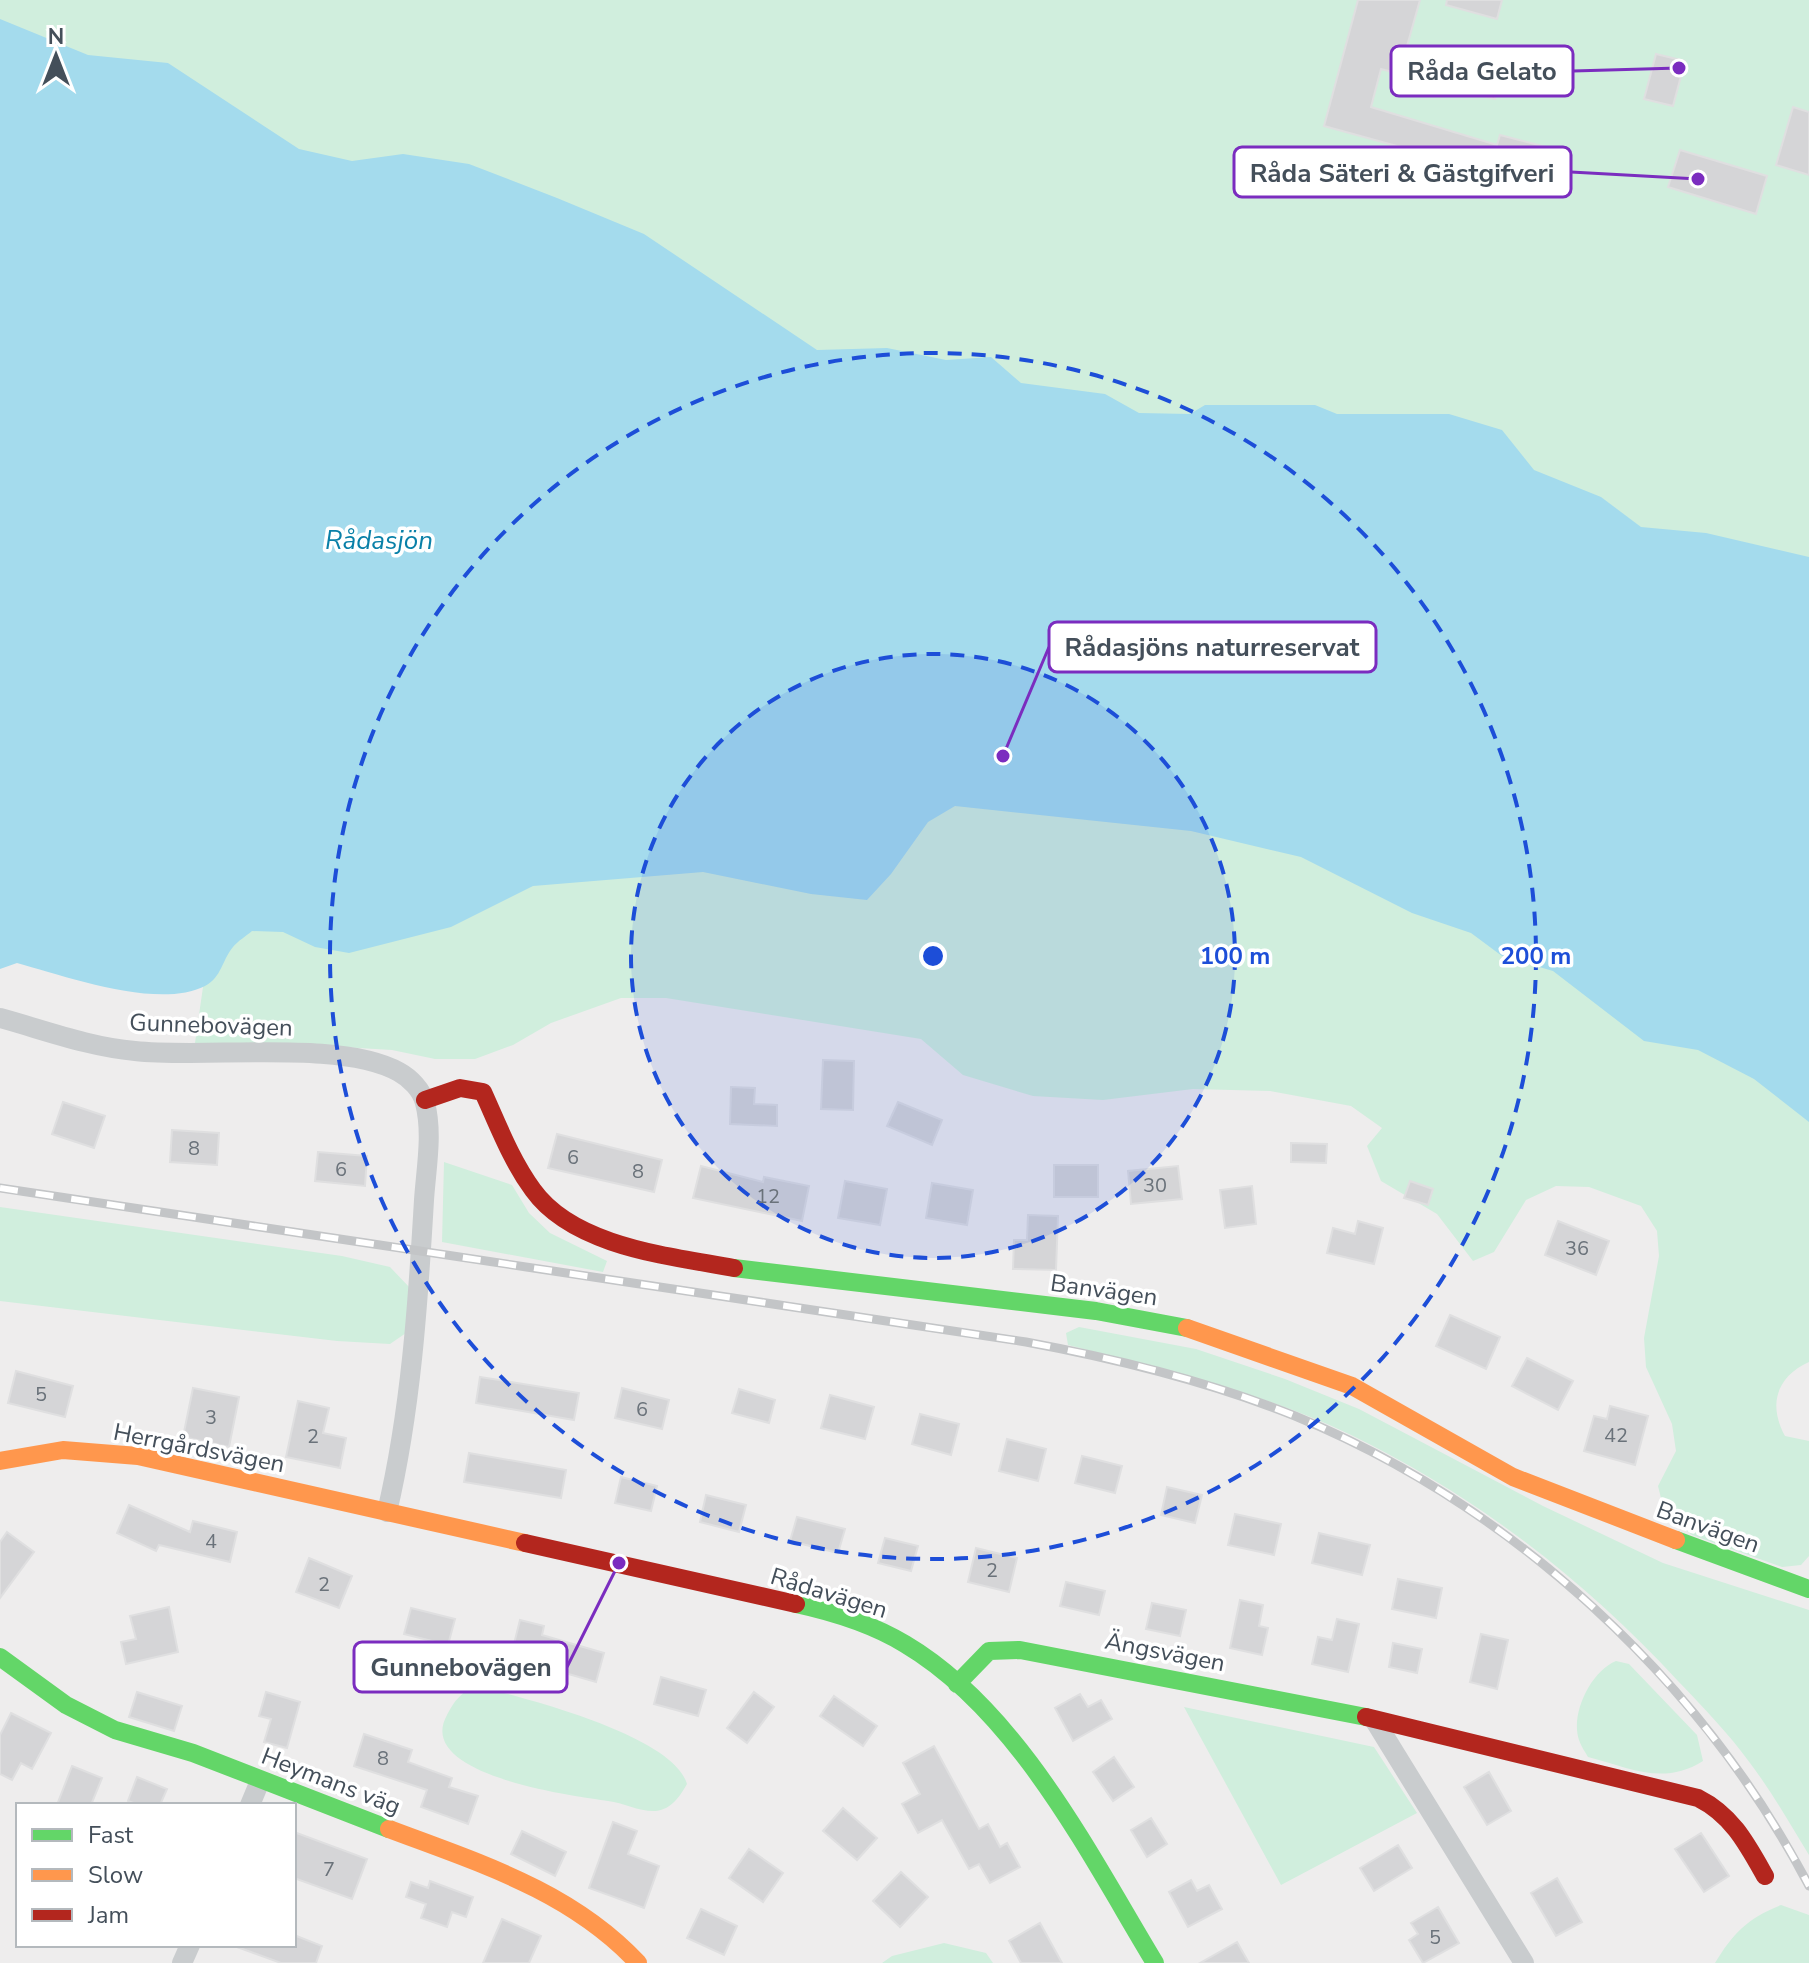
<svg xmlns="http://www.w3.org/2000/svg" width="1809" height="1963" viewBox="0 0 1809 1963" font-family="'Nunito Sans',sans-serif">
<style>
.green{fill:#d0eedd}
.water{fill:#a4dbed}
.building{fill:#d5d5d7;stroke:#dfdfe0;stroke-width:2}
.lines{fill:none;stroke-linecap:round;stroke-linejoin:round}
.street{stroke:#c9ccce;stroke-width:20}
.fast{stroke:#63d668;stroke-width:18}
.slow{stroke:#ff974d;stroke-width:18}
.jam{stroke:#b3261e;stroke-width:18}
.rail-casing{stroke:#c3c5c7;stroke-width:9}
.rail{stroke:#fff;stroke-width:6;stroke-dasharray:18;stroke-linecap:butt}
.ring{fill:none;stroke:#1d4ed8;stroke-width:4;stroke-dasharray:14 10}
.labels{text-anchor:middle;stroke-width:7;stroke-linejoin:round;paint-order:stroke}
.number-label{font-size:20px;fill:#6a727a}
.street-label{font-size:24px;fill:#444f5a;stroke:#fff}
.water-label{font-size:26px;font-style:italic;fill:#0980a8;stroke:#fff}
.centre{fill:#1d4ed8;stroke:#fff;stroke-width:4}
.ring-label{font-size:24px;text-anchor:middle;font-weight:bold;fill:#1d4ed8;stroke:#fff;stroke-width:7;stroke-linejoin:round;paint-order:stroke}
.leader{fill:none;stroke:#7b2cbf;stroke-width:3}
.callout-dot{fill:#7b2cbf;stroke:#fff;stroke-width:3}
.callout{fill:#fff;stroke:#7b2cbf;stroke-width:3}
.callout-label{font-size:26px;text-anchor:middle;font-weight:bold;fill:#444f5a}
</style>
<rect width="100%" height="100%" fill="#eeeded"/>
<path class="green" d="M 0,0 L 1809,0 L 1809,1362 C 1776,1377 1768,1405 1785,1436 L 1809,1441 L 1809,1556 L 1801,1565 L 1782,1567 L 1692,1535 L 1665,1514 L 1658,1486 L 1676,1451 L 1672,1424 L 1646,1367 L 1644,1338 L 1659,1256 L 1657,1231 L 1641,1206 L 1589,1187 L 1556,1186 L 1526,1200 L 1494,1252 L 1473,1261 L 1437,1214 L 1381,1181 L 1367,1146 L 1382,1128 L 1351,1106 L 1270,1091 L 1193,1089 L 1103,1100 L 1033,1096 L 963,1075 L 921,1039 L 666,998 L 621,998 L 551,1023 L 513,1045 L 475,1059 L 435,1059 L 392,1050 L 325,1046 L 194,1050 L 203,987 L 176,989 L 17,961 L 0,966 Z
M 444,1162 L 512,1185 L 529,1213 L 550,1233 L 607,1261 L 603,1272 L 442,1242 Z
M 0,1207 L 342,1256 L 390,1267 L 411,1289 L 406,1333 L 390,1344 L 337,1341 L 0,1301 Z
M 1079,1327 L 1196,1349 L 1285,1379 L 1359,1409 L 1543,1506 L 1663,1563 L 1809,1610 L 1809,1855 C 1790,1824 1772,1792 1750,1763 C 1729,1734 1703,1707 1678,1681 C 1584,1579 1476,1496 1351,1435 C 1262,1392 1163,1370 1068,1345 L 1066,1333 Z
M 1616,1661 L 1629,1664 L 1697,1735 L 1703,1761 C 1663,1786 1631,1768 1588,1757 C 1585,1752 1581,1746 1579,1740 C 1570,1714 1591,1671 1616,1661 Z
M 477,1686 C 524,1698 673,1735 687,1784 C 680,1796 672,1809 656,1811 C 640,1812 624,1803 608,1801 C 576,1796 413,1776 447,1715 C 455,1700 461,1692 477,1686 Z
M 1184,1707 L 1374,1747 L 1417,1813 L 1281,1885 Z
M 1781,1905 L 1809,1915 L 1809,1963 L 1715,1963 C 1733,1933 1748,1918 1781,1905 Z
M 944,1943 L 986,1953 L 993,1963 L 882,1963 L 892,1956 Z"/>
<path class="water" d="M 0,19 L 88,55 L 168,63 L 299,149 L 352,161 L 403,154 L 469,164 L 557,198 L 644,234 L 817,350 L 887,348 L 946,360 L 991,357 L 1021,383 L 1105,394 L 1139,413 L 1190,414 L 1205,405 L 1315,405 L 1337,414 L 1449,414 L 1502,430 L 1534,470 L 1601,497 L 1641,527 L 1706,533 L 1809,557 L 1809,1122 L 1754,1079 L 1698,1050 L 1644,1041 L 1553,971 L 1502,956 L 1471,933 L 1412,913 L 1301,857 L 1191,831 L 955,806 L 928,822 L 891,874 L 867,900 L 811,894 L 703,872 L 533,886 L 451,927 L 349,953 L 315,947 L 283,932 L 252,931 C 246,936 238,941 233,947 C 222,960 222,977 205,986 C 158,1010 65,976 17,963 L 0,969 Z"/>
<path class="building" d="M 1358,0 L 1420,0 L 1407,46 L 1508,72 L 1502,94 L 1496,93 L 1495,99 L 1381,69 L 1371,107 L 1497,145 L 1500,135 L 1546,147 L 1538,174 L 1486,160 L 1484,170 L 1324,126 Z
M 1447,0 L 1502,0 L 1497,19 L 1446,5 Z
M 1656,54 L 1685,61 L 1673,106 L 1644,99 Z
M 1793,107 L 1809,112 L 1809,175 L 1776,165 Z
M 1680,150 L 1767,176 L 1756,214 L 1668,187 Z
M 823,1060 L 854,1061 L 853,1110 L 821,1109 Z
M 731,1087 L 755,1088 L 754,1104 L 777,1105 L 777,1126 L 730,1124 Z
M 63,1102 L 105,1116 L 94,1148 L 52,1134 Z
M 898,1102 L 942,1120 L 932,1145 L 887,1126 Z
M 172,1130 L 219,1133 L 217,1165 L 170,1162 Z
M 557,1134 L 662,1160 L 654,1192 L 548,1168 Z
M 1291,1143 L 1327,1144 L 1326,1163 L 1291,1162 Z
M 318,1152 L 367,1156 L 365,1186 L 315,1181 Z
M 1054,1165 L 1098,1165 L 1098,1197 L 1054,1197 Z
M 701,1166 L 763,1182 L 764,1177 L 809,1186 L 802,1221 L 693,1198 Z
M 1178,1166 L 1182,1199 L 1131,1204 L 1128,1171 Z
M 845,1181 L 887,1189 L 880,1225 L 838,1218 Z
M 1410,1181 L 1433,1189 L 1428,1205 L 1404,1198 Z
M 932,1183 L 973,1190 L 967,1225 L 926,1218 Z
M 1252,1186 L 1256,1224 L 1225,1228 L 1220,1190 Z
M 1028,1215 L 1058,1216 L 1056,1270 L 1013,1269 L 1014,1240 L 1027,1240 Z
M 1358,1221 L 1383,1228 L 1374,1264 L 1327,1253 L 1333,1228 L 1355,1234 Z
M 1558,1221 L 1609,1241 L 1596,1275 L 1545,1255 Z
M 1450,1315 L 1500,1337 L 1486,1369 L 1436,1346 Z
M 1527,1358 L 1573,1381 L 1558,1410 L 1512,1386 Z
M 16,1371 L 73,1386 L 65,1417 L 8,1403 Z
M 480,1377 L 579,1393 L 574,1420 L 476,1403 Z
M 193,1388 L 239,1397 L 229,1447 L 183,1437 Z
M 622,1388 L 669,1400 L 662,1429 L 615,1418 Z
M 739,1389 L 775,1400 L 769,1423 L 732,1413 Z
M 830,1395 L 874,1407 L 865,1439 L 821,1428 Z
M 298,1401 L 329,1408 L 323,1433 L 346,1438 L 340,1468 L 286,1457 Z
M 1610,1406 L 1648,1416 L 1635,1465 L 1584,1451 L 1594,1416 L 1607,1419 Z
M 920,1414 L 959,1424 L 951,1455 L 912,1444 Z
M 1007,1439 L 1046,1449 L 1038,1481 L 999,1471 Z
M 469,1453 L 566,1470 L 561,1498 L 464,1482 Z
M 1082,1456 L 1122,1466 L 1115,1493 L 1075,1483 Z
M 621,1477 L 657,1486 L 651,1511 L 615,1503 Z
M 1167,1487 L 1202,1495 L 1195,1523 L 1161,1515 Z
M 706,1495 L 746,1505 L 739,1532 L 700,1522 Z
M 129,1505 L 190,1532 L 193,1521 L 237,1532 L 230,1562 L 159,1545 L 156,1551 L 117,1533 Z
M 1235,1514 L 1281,1524 L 1274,1555 L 1228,1545 Z
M 797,1517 L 845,1529 L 838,1553 L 790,1541 Z
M 7,1532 L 34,1552 L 0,1598 L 0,1542 Z
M 1319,1533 L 1370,1545 L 1362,1575 L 1312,1563 Z
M 885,1538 L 918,1546 L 911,1571 L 878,1563 Z
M 976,1548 L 1017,1558 L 1009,1592 L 968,1582 Z
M 309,1558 L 352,1576 L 339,1608 L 296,1592 Z
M 1398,1579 L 1442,1588 L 1436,1618 L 1392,1609 Z
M 1066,1582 L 1105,1591 L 1099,1615 L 1060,1606 Z
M 1240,1600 L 1263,1605 L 1259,1626 L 1268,1628 L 1262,1655 L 1230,1648 Z
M 1152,1603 L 1186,1610 L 1180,1636 L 1146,1629 Z
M 169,1607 L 178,1652 L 126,1664 L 121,1642 L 136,1639 L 130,1616 Z
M 411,1608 L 455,1619 L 448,1645 L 404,1634 Z
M 1337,1619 L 1359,1624 L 1348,1672 L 1312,1664 L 1318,1637 L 1332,1640 Z
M 520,1620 L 544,1626 L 542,1635 L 604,1653 L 596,1682 L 534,1664 L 531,1678 L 494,1669 L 499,1648 L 512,1652 Z
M 1481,1634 L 1508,1640 L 1497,1689 L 1470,1682 Z
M 1393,1643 L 1422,1649 L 1417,1673 L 1389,1667 Z
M 661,1677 L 706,1690 L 698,1716 L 654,1704 Z
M 137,1692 L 182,1706 L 174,1731 L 129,1717 Z
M 266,1692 L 300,1702 L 287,1748 L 264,1742 L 271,1719 L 259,1716 Z
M 754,1692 L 774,1707 L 747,1743 L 727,1728 Z
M 1080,1694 L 1088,1707 L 1101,1700 L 1112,1719 L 1073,1741 L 1055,1708 Z
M 834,1696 L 877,1726 L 863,1746 L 820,1716 Z
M 11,1713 L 51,1733 L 32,1769 L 21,1763 L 12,1780 L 0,1774 L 0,1735 Z
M 364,1734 L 412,1750 L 408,1762 L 452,1778 L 449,1787 L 478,1796 L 468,1824 L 421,1807 L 427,1790 L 354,1766 Z
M 934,1746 L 979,1829 L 988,1824 L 1000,1847 L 1007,1843 L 1020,1867 L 990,1883 L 979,1864 L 969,1869 L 942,1820 L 918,1833 L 902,1804 L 920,1794 L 903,1763 Z
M 1114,1757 L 1134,1787 L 1113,1801 L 1093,1772 Z
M 72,1766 L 102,1778 L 91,1805 L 57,1805 Z
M 1489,1772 L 1511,1811 L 1487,1825 L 1464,1787 Z
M 137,1777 L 167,1789 L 160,1805 L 139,1805 L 128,1801 Z
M 843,1808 L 877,1838 L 857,1860 L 823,1831 Z
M 1151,1818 L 1167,1844 L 1147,1857 L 1131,1830 Z
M 613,1822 L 637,1831 L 628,1854 L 659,1866 L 644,1908 L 589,1888 Z
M 522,1831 L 566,1852 L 555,1876 L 511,1854 Z
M 294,1832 L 367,1859 L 352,1899 L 294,1878 Z
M 1701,1833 L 1729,1876 L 1704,1892 L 1675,1849 Z
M 1398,1845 L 1412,1868 L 1374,1891 L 1360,1868 Z
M 749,1849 L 783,1873 L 763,1902 L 729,1878 Z
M 901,1872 L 928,1897 L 900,1927 L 873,1901 Z
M 1557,1878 L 1582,1922 L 1556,1936 L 1531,1893 Z
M 1191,1880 L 1197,1891 L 1209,1885 L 1222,1909 L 1188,1927 L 1169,1892 Z
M 430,1881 L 473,1897 L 466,1917 L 452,1912 L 447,1927 L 421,1918 L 426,1904 L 406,1897 L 411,1882 L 428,1888 Z
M 1438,1907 L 1459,1943 L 1423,1963 L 1409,1940 L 1418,1934 L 1411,1923 Z
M 701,1909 L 737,1926 L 724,1955 L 687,1938 Z
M 502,1919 L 541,1936 L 529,1963 L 483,1963 Z
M 1040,1923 L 1062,1963 L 1021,1963 L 1009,1941 Z
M 294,1935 L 322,1946 L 316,1963 L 281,1963 L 237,1947 L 294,1945 Z
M 1237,1942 L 1249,1963 L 1200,1963 Z"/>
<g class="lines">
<path class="street" d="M 0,1018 C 44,1030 89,1047 135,1051 C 206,1059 340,1039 399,1072 C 410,1078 422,1090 425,1103 C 433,1134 426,1169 424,1200 C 418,1303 411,1410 387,1512
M 1375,1721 L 1524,1963
M 250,1805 L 260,1781
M 182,1963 L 190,1945"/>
<path class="fast" d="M 734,1268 L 1096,1311 L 1187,1328
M 1676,1540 L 1809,1589
M 796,1604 C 833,1612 872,1624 905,1644 C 1018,1711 1089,1854 1155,1963
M 0,1657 L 66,1705 L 115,1730 L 193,1753 L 389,1829
M 957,1684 L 989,1651 L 1020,1650 L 1366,1717"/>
<path class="slow" d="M 1187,1328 L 1352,1386 L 1513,1477 L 1676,1540
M 0,1461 L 63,1450 L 138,1456 L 525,1543
M 389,1829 C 479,1863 571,1891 638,1963"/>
<path class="jam" d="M 425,1100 L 460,1088 L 483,1092 C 498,1125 511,1160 533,1190 C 574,1247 670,1256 734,1268
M 525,1543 L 796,1604
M 1366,1717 L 1698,1798 C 1732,1815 1747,1844 1765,1876"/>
<g class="rail-casing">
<path id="rail" d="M 0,1188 L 1026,1342 C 1118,1359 1208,1381 1295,1416 C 1511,1505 1701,1679 1809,1886"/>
</g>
<use href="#rail" class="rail"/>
</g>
<circle cx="933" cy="956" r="302" fill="#1d4ed8" fill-opacity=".12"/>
<g class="ring">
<circle cx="933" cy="956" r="302"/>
<circle cx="933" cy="956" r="603"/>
</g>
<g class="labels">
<g class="number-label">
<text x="194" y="1155">8</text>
<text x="573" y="1164">6</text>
<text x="341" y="1176">6</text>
<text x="638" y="1178">8</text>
<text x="1155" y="1192">30</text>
<text x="768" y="1203">12</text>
<text x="1577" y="1255">36</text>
<text x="41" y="1401">5</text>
<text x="642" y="1416">6</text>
<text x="211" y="1424">3</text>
<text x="1616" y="1442">42</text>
<text x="313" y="1443">2</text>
<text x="211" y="1548">4</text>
<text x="992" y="1577">2</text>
<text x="324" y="1591">2</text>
<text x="383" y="1765">8</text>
<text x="329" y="1876">7</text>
<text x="1435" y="1944">5</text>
</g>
<g class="street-label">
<text transform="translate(211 1025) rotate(2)" y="8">Gunnebovägen</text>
<text transform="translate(1104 1290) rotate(8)" y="8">Banvägen</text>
<text transform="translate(199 1448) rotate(11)" y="8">Herrgårdsvägen</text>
<text transform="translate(1708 1527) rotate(20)" y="8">Banvägen</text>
<text transform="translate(829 1593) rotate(17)" y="8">Rådavägen</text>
<text transform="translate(1165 1652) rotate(11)" y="8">Ängsvägen</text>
<text transform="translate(331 1781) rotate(21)" y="8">Heymans väg</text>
</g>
<g class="water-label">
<text x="379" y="549">Rådasjön</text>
</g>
</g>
<circle cx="933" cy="956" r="12" class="centre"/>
<g class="ring-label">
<text x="1235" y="964">100 m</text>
<text x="1536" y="964">200 m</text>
</g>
<path class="leader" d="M1679 68L1573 71M1698 179L1571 172M1003 756L1049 647M619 1563L567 1667"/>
<g class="callout-dot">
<circle cx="1679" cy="68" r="8"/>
<circle cx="1698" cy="179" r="8"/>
<circle cx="1003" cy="756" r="8"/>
<circle cx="619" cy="1563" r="8"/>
</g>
<g class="callout">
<rect x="1391" y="46" width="182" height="50" rx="8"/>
<rect x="1234" y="147" width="337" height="50" rx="8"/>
<rect x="1049" y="622" width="327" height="50" rx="8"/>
<rect x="354" y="1642" width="213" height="50" rx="8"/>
</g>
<g class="callout-label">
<text x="1482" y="80">Råda Gelato</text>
<text x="1402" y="182">Råda Säteri &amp; Gästgifveri</text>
<text x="1212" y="656">Rådasjöns naturreservat</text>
<text x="461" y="1676">Gunnebovägen</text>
</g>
<rect x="16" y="1803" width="280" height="144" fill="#ffffff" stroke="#b4b9bd" stroke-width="2"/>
<rect x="32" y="1829" width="40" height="12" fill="#63d668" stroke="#b4b9bd" stroke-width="2"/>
<text x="88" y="1843" font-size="24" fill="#444f5a">Fast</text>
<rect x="32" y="1869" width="40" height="12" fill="#ff974d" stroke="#b4b9bd" stroke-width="2"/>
<text x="88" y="1883" font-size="24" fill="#444f5a">Slow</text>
<rect x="32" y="1909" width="40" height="12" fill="#b3261e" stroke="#b4b9bd" stroke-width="2"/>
<text x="88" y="1923" font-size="24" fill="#444f5a">Jam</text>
<g transform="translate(56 56)" stroke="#ffffff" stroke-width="6" paint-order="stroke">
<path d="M0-6L14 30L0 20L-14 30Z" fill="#444f5a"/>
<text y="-12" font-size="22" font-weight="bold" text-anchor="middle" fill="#444f5a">N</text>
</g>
</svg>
